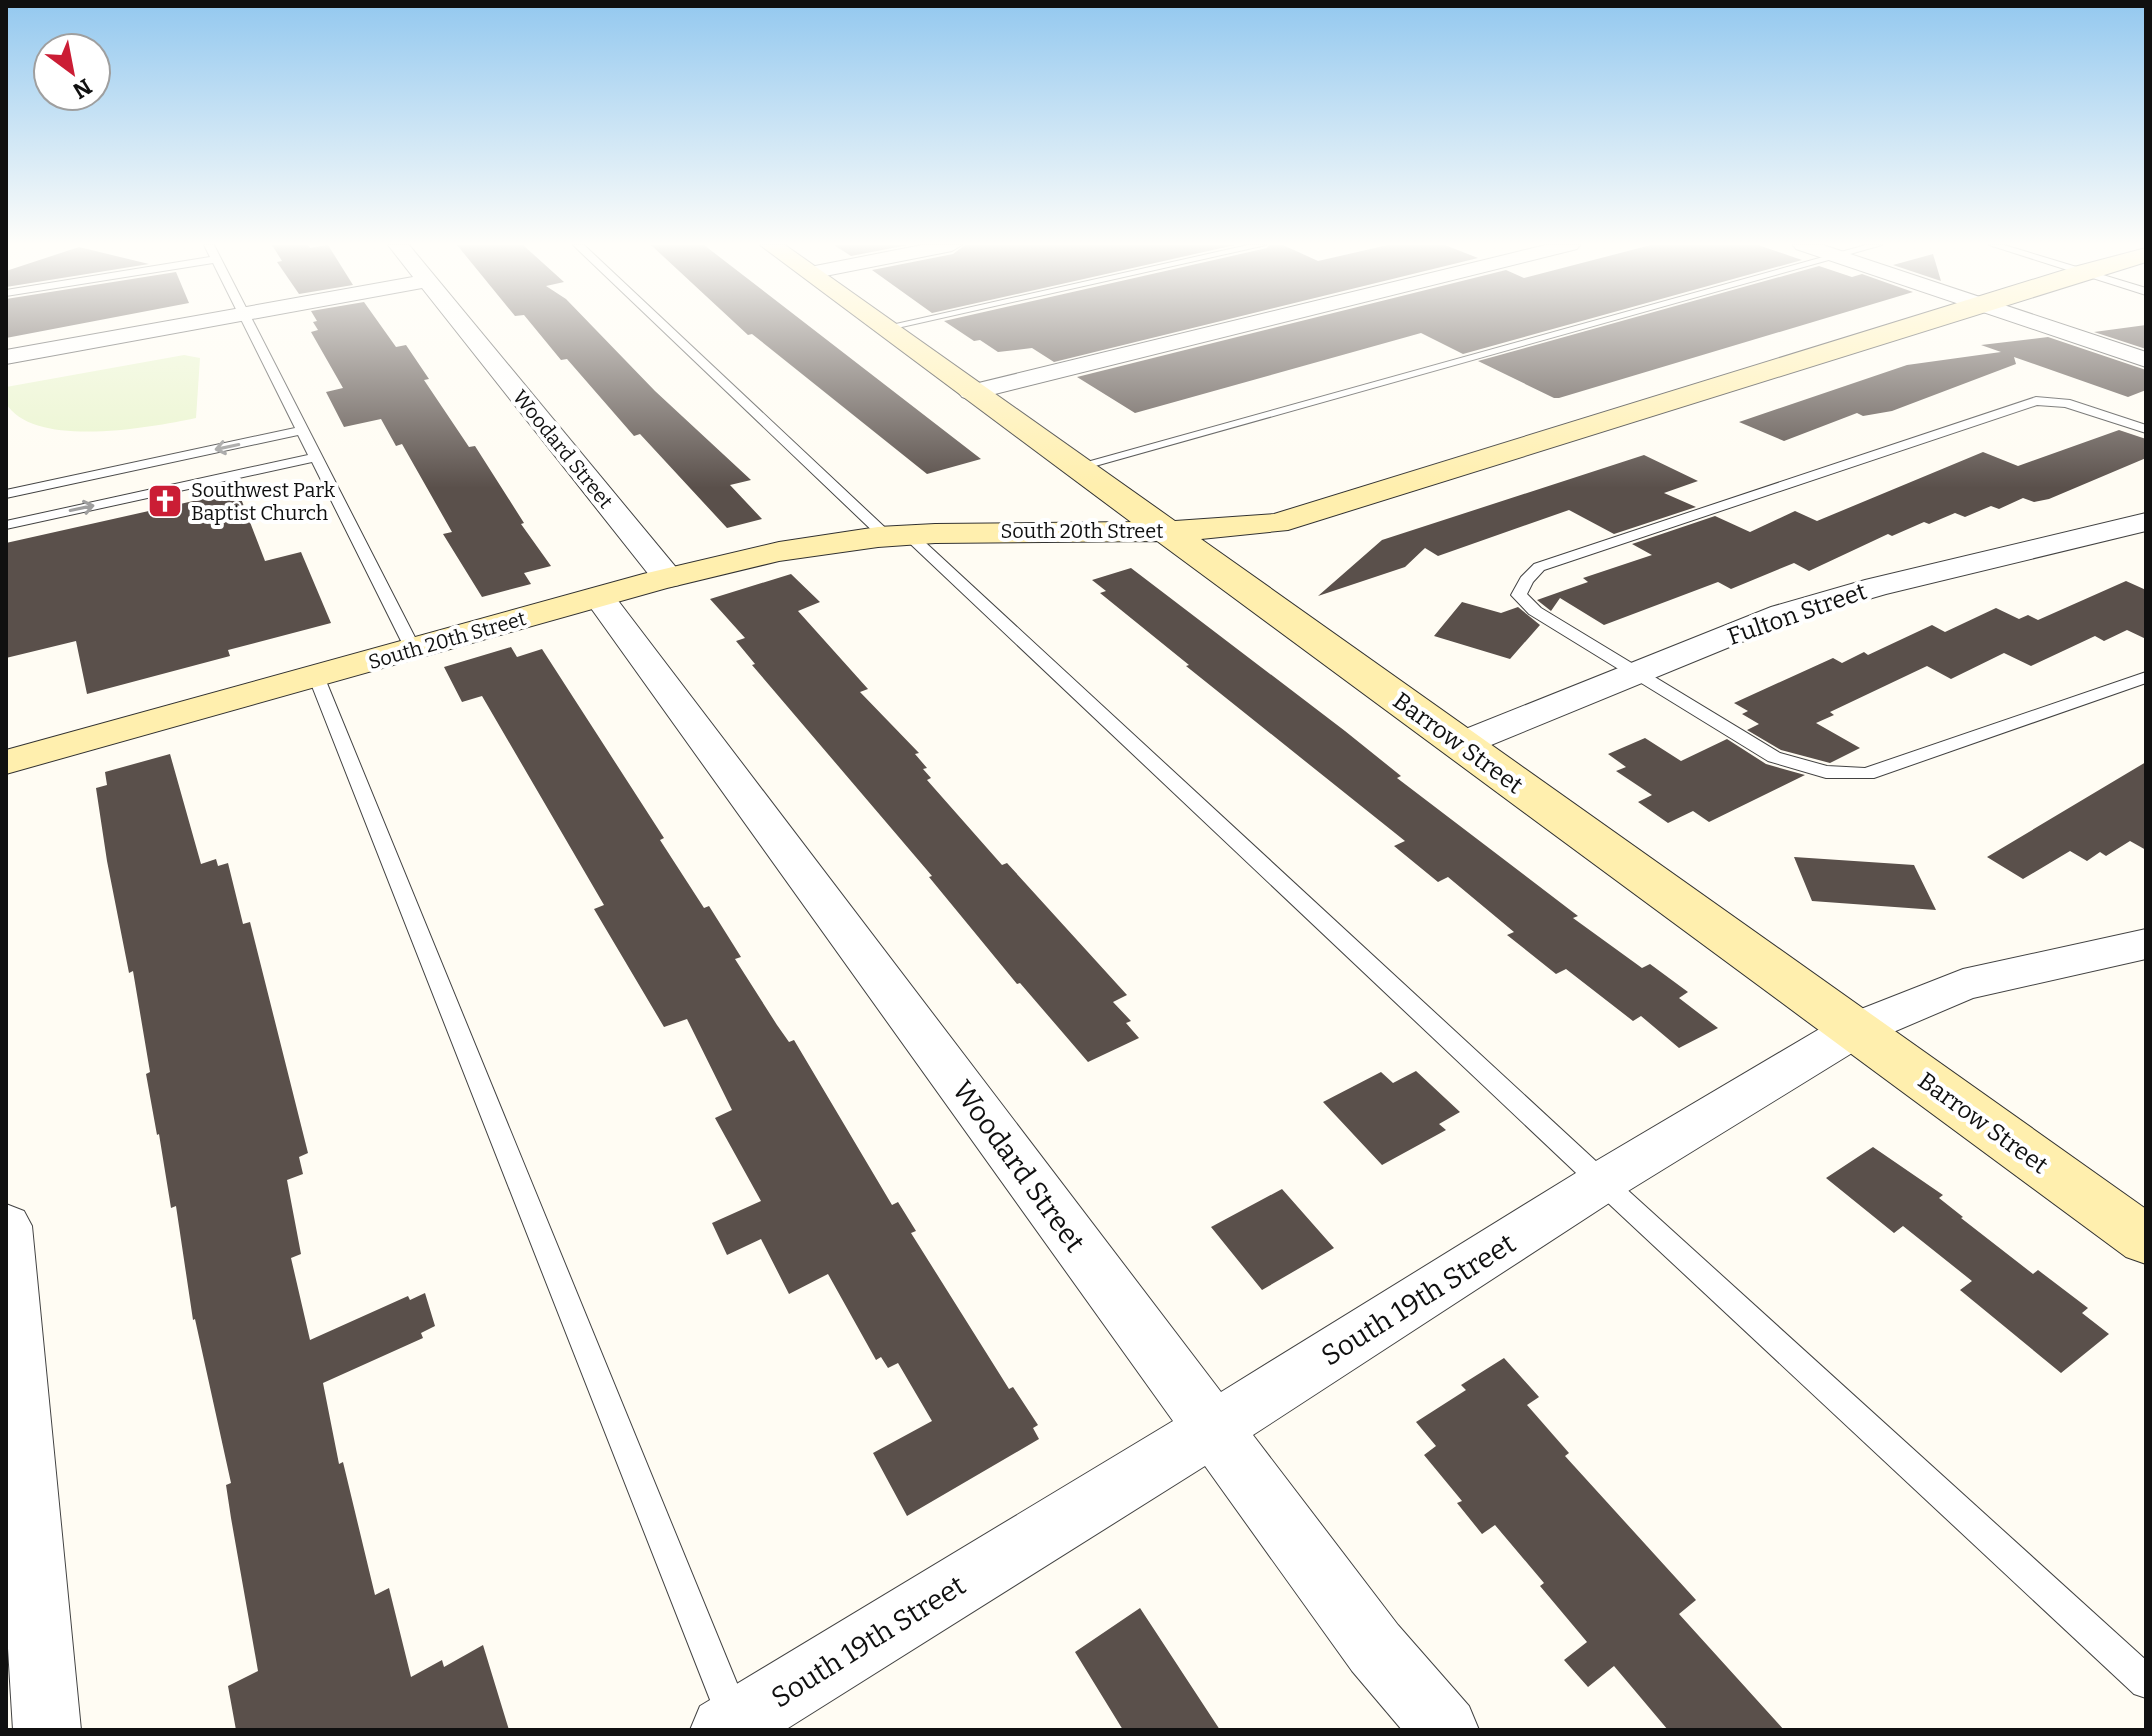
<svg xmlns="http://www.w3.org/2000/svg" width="2152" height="1736" viewBox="0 0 2152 1736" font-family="Bitter,serif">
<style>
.pitch{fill:#e9f4cc}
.building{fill:#5a504b}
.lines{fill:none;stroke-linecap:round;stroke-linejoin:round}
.lane-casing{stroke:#434343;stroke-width:2}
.street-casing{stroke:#434343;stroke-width:2}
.secondary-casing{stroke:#323232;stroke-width:2}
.lane{fill:#fff;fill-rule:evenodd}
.street{fill:#fff;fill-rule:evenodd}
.secondary{fill:#ffefae;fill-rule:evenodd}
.oneway{stroke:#9f9f9f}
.labels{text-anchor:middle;stroke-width:8;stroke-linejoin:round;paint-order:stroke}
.far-street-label{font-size:20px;fill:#101010;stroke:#fff}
.far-poi-label{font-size:20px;fill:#101010;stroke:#fff;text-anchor:start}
.street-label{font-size:24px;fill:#101010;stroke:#fff}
.near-street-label{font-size:28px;fill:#101010;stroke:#fff}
</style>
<rect width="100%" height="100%" fill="#fffcf3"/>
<path class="pitch" d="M 184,355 L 200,358 L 196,418 C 153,427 33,450 6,403 L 6,387 Z"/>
<path class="building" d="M 272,245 L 308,245 L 310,248 L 328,245 L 353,285 L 299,294 L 277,262 L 282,261 Z
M 457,245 L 523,245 L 564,282 L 546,286 L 566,299 L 655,391 L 751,480 L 730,485 L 762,519 L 727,528 L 640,434 L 634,436 L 567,359 L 561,360 L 524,315 L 515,316 Z
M 651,245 L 704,245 L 981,459 L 927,474 L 752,334 L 748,335 Z
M 834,245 L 908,245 L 851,256 Z
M 965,245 L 1235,245 L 932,313 L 872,270 L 953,254 Z
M 1269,245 L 1283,245 L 1318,261 L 1388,245 L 1445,245 L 1478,258 L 1054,362 L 1032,348 L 998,352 L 980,340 L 974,341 L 944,321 L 1267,248 Z
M 1651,245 L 1758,245 L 1802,260 L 1463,354 L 1421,333 L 1135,413 L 1077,377 L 1506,270 L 1524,278 Z
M 79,247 L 149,264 L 6,287 L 6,271 Z
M 1933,254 L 1941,281 L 1893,265 Z
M 1819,266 L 1852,277 L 1862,274 L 1913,292 L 1559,398 L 1554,398 L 1478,361 Z
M 176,272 L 189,303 L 6,338 L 6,299 Z
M 364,302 L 396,347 L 406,345 L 429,379 L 424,380 L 469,447 L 475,446 L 524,523 L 521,524 L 551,566 L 524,573 L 531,584 L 482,597 L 443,534 L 452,532 L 402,444 L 396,446 L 381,419 L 344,427 L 326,392 L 343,388 L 311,332 L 318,330 L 313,322 L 317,321 L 311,311 Z
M 2146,325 L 2146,349 L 2094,332 Z
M 2048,337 L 2146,370 L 2146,390 L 2128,397 L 2014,357 L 2016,364 L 1892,411 L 1863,416 L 1857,413 L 1784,441 L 1739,422 L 1907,365 L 2001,352 L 1981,345 Z
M 2119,430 L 2146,439 L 2146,458 L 2049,499 L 2034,502 L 2023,498 L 1999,509 L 1991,506 L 1965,517 L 1955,513 L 1929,524 L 1924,522 L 1892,536 L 1888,534 L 1809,571 L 1794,563 L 1731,589 L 1718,582 L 1604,625 L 1560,598 L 1551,611 L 1537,600 L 1588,582 L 1583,578 L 1652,555 L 1632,544 L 1715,516 L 1750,532 L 1795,511 L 1817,521 L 1983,452 L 2018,466 Z
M 1644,455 L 1698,481 L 1664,493 L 1696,507 L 1614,534 L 1569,510 L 1438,556 L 1425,548 L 1405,567 L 1318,596 L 1382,540 Z
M 238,491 L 265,561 L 301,552 L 331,623 L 228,650 L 230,656 L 87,694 L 76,641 L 6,658 L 6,543 Z
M 1131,568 L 1345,731 L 1401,776 L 1397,778 L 1578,916 L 1573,918 L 1642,968 L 1650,964 L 1688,992 L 1679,998 L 1718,1028 L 1679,1048 L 1641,1016 L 1633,1021 L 1566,969 L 1556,974 L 1507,935 L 1514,932 L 1448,877 L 1438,882 L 1394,846 L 1405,841 L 1186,666 L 1189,665 L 1100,593 L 1106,591 L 1092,580 Z
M 791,574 L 820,602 L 798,611 L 868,689 L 860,692 L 919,753 L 915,754 L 927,768 L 923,769 L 931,778 L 927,780 L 1002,865 L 1007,863 L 1127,995 L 1113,1002 L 1131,1021 L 1126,1023 L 1139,1038 L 1088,1062 L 1020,983 L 1017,984 L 929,877 L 932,876 L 752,665 L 755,664 L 736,641 L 745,638 L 710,599 Z
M 2126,581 L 2146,590 L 2146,639 L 2127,630 L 2104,641 L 2095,636 L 2031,666 L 2004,653 L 1951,679 L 1927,666 L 1830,712 L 1834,715 L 1816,723 L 1860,748 L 1830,763 L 1781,750 L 1747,730 L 1759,724 L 1742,714 L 1748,711 L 1734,703 L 1833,658 L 1842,663 L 1864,652 L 1868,655 L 1932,625 L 1945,632 L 1996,608 L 2019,619 L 2028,615 L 2038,620 Z
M 1462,602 L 1501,613 L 1518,607 L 1540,625 L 1510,659 L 1434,636 Z
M 511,647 L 517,657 L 542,649 L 664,838 L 660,840 L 704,908 L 709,906 L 741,957 L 735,959 L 777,1025 L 789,1042 L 794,1040 L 892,1205 L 898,1202 L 916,1231 L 911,1233 L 1009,1389 L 1013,1387 L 1038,1425 L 1033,1428 L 1039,1439 L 907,1516 L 873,1453 L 932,1421 L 898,1363 L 888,1368 L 881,1357 L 876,1360 L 828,1274 L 789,1294 L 761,1239 L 727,1255 L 712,1223 L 761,1201 L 715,1118 L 732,1110 L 687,1019 L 664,1027 L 594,909 L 604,905 L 482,696 L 462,702 L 444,667 Z
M 1645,738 L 1681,761 L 1727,739 L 1766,764 L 1805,775 L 1709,822 L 1693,811 L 1668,823 L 1638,802 L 1652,795 L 1616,771 L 1626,767 L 1608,754 Z
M 170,754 L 201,864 L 216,859 L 218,866 L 228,863 L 243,924 L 250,922 L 308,1153 L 299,1157 L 303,1174 L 287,1180 L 301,1254 L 291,1258 L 310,1340 L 408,1296 L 410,1300 L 425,1293 L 435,1326 L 421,1333 L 423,1338 L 323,1383 L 339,1464 L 343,1462 L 375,1595 L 389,1588 L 411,1677 L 442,1660 L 444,1667 L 483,1645 L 509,1730 L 236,1730 L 228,1686 L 258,1671 L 231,1518 L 226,1485 L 231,1483 L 195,1319 L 193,1320 L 176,1206 L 171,1208 L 159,1134 L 157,1135 L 146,1074 L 150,1072 L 133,971 L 129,973 L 107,861 L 96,788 L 107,785 L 105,772 Z
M 2146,762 L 2146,850 L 2130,841 L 2106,856 L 2100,852 L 2087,861 L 2070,851 L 2023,879 L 1987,857 Z
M 1794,857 L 1914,865 L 1936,910 L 1812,901 Z
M 1416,1071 L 1460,1112 L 1439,1124 L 1446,1130 L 1382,1165 L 1323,1102 L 1381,1072 L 1393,1083 Z
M 1873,1147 L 1943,1195 L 1939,1198 L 1963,1217 L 1961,1218 L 2033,1274 L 2038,1270 L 2088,1308 L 2082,1313 L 2109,1334 L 2061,1373 L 1960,1290 L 1972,1281 L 1903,1226 L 1894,1233 L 1826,1178 Z
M 1282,1189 L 1334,1248 L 1262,1290 L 1211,1227 Z
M 1504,1358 L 1539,1397 L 1527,1405 L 1569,1453 L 1565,1456 L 1696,1600 L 1679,1614 L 1784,1730 L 1668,1730 L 1614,1666 L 1588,1687 L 1564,1660 L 1587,1642 L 1540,1586 L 1544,1583 L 1495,1525 L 1482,1534 L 1457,1503 L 1462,1501 L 1424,1455 L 1436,1446 L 1416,1422 L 1466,1390 L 1461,1385 Z
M 1140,1608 L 1220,1730 L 1123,1730 L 1075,1652 Z"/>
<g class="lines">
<g class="lane-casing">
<path id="lane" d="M 204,245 L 214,245 L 421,649 L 419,653 L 413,654 L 405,649 L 312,462 L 6,529 L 6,521 L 308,455 L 298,435 L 6,498 L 6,490 L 295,428 L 213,263 L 6,296 L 6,290 L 210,257 Z
M 573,245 L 584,245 L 892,534 L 892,540 L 882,540 Z
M 1248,245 L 1266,245 L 884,331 L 878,328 Z
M 1866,245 L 1882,245 L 1081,470 L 1069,467 Z
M 1989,245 L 2004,245 L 2146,288 L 2146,295 Z
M 2036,397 L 2070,400 L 2146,425 L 2146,433 L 2065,407 L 2037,405 L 1544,570 L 1533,582 L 1527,594 L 1541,608 L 1780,753 L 1827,766 L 1865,768 L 2146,672 L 2146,683 L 1874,778 L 1826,778 L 1768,761 L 1529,614 L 1511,595 L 1521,577 L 1534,564 Z
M 908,530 L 913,531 L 1611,1175 L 2146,1660 L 2146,1698 L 2134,1694 L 1593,1189 L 903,537 L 903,531 Z
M 316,671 L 324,676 L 750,1715 L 745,1727 L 737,1730 L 721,1727 L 716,1715 L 308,676 Z"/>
</g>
<g class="street-casing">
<path id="street" d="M 388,245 L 409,245 L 679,571 L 683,578 L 679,585 L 668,587 L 657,585 L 422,288 L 6,364 L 6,350 L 413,277 Z
M 922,245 L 962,245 L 952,251 L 810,279 L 799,273 L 810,267 Z
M 1546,245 L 1580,245 L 1577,249 L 971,400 L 962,397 L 958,392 L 962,387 Z
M 1793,245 L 1823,245 L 2146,352 L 2146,367 L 1796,249 Z
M 2146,513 L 2146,531 L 1886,594 L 1793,621 L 1474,752 L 1461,755 L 1448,752 L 1443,744 L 1448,736 L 1771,607 L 1865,580 Z
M 599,588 L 610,590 L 1221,1392 L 1584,1168 L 1838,1018 L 1963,969 L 2146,929 L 2146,959 L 1973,998 L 1870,1042 L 1620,1196 L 1253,1435 L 1398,1625 L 1469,1706 L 1479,1730 L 1402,1730 L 1352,1671 L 1205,1466 L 785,1730 L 690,1730 L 700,1706 L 1173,1421 L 583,597 L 588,590 Z
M 6,1204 L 24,1211 L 32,1226 L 81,1730 L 13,1730 L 6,1616 Z"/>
</g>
<g class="secondary-casing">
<path id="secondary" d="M 760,245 L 785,245 L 1175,521 L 1274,514 L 2074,267 L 2146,248 L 2146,262 L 1288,530 L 1201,539 L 2146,1209 L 2146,1264 L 2126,1257 L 1157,541 L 935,543 L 878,547 L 779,561 L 667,588 L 6,774 L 6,750 L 643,574 L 779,542 L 878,527 L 935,524 L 1131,522 Z"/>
</g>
<use href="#lane" class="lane"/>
<use href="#street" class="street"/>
<use href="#secondary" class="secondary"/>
</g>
<defs><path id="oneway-shaft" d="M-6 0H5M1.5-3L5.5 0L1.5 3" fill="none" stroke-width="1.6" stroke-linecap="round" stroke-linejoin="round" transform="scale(2)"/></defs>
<g class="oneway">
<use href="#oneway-shaft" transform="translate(227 447) rotate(168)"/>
<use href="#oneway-shaft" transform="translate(82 508) rotate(-12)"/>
</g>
<linearGradient id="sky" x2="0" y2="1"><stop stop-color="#93c8ef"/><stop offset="0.5" stop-color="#fffefa"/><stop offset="1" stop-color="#fffefa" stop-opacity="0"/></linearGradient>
<rect width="2152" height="488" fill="url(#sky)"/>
<defs>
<g id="church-square" transform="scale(1.8)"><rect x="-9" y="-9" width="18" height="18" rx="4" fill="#cb1d35" stroke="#fff"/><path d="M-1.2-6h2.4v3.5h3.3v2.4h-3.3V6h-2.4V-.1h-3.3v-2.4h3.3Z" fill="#fff"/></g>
</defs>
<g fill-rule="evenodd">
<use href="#church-square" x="165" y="501"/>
</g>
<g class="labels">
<g class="far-street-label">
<text transform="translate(563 449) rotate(51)" y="7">Woodard Street</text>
<text x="1082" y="538">South 20th Street</text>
<text transform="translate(447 640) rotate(-16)" y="7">South 20th Street</text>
</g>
<g class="far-poi-label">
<text x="191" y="497">Southwest Park<tspan x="191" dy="23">Baptist Church</tspan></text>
</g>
<g class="street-label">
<text transform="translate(1797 614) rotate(-19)" y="8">Fulton Street</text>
<text transform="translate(1458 743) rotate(36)" y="8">Barrow Street</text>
<text transform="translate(1983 1123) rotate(36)" y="8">Barrow Street</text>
</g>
<g class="near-street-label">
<text transform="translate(1019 1166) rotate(54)" y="10">Woodard Street</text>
<text transform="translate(1418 1299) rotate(-32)" y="10">South 19th Street</text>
<text transform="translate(868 1641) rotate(-32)" y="10">South 19th Street</text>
</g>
</g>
<rect width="2152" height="1736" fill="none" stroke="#101010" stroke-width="16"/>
<g transform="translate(72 72) rotate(148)"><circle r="38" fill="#ffffff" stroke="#9f9f9f" stroke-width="2"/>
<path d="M0-6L14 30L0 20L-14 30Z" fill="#cb1d35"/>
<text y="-12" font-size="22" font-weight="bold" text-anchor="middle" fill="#101010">N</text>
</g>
</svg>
